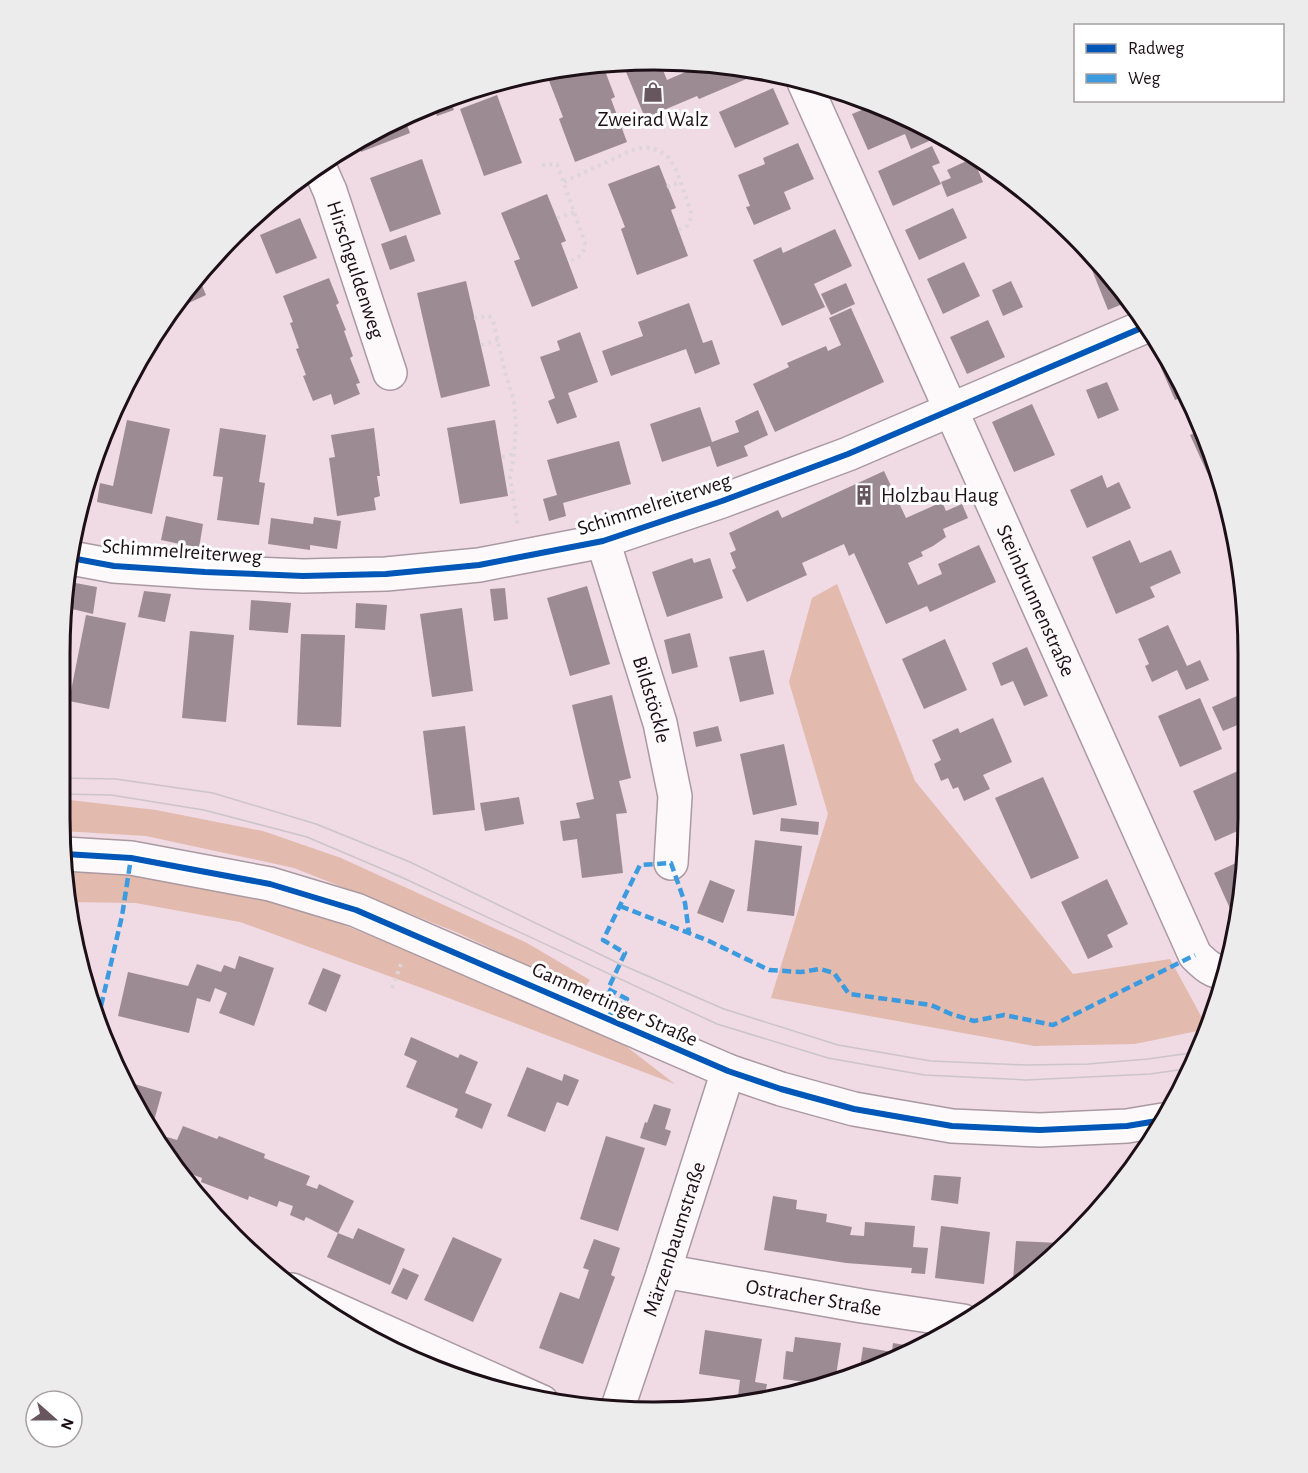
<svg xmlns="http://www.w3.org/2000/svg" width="1308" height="1473" viewBox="0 0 1308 1473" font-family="'Alegreya Sans',sans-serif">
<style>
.green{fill:#e2baae}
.building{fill:#9c8b93}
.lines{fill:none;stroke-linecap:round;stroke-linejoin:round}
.minor-casing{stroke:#aa99a1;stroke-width:36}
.path{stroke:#ddd6d9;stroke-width:4;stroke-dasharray:3 4.5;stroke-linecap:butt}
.minor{stroke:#fdf9fb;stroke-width:33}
.tram{stroke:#cbc5c8;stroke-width:1.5}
.quiet{stroke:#3c9adf;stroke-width:4.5;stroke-dasharray:9 4.5;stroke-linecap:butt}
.cycleway-casing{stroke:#fff;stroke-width:10}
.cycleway{stroke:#0057b8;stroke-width:6}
.labels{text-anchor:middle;stroke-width:6;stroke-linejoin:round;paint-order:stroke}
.poi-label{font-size:21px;fill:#1d0f16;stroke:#fff}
.street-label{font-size:21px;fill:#1d0f16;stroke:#fff}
.rim{fill:none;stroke:#1d0f16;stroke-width:3}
</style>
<rect width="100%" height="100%" fill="#f0dae4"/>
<path class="green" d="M 837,584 L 915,781 L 1073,974 L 1170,959 L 1207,1027 L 1207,1029 L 1135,1044 L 1034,1046 L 771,998 L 828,814 L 789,682 L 812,598 Z
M 61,799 L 156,810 L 263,831 L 341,858 L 527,943 L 590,980 L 582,991 L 456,932 L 294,868 L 146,836 L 62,831 L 60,819 Z
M 66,864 L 254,889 L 605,1030 L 675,1084 L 430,991 L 240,922 L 136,903 L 71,902 Z"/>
<path class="building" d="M 622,62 L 660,63 L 667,80 L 704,64 L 731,65 L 763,72 L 699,99 L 697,96 L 645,118 Z
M 602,63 L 615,97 L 611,99 L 627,142 L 575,162 L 559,119 L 563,117 L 546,73 Z
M 773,88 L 789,124 L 735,148 L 719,112 Z
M 497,95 L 522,163 L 484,176 L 460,109 Z
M 450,99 L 454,110 L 437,116 L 433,106 Z
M 874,105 L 933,131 L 936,138 L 911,149 L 905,134 L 868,150 L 852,114 Z
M 404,117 L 410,133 L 361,152 L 357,143 L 392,121 Z
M 798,143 L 814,179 L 784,192 L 791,209 L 754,225 L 746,207 L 750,206 L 738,175 L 765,164 L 763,158 Z
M 932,146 L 940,163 L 932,166 L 941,184 L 893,206 L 878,171 Z
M 973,158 L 983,182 L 947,197 L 941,182 L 951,178 L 947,170 Z
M 422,159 L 441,214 L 390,232 L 370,178 Z
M 659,165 L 676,208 L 671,210 L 688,256 L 637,275 L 621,229 L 625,227 L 608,184 Z
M 547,194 L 566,241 L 561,243 L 578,288 L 532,307 L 514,261 L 520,259 L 501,213 Z
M 953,208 L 967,238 L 919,260 L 905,230 Z
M 300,218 L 317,258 L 276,274 L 260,235 Z
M 835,229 L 852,266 L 814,284 L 825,307 L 782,326 L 753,260 L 781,247 L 783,253 Z
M 406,235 L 415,261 L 390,270 L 381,244 Z
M 964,262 L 980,296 L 943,314 L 927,279 Z
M 1097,262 L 1125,292 L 1130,301 L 1108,310 L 1090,265 Z
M 198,276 L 206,295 L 180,307 L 179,302 Z
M 329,278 L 339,303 L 336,305 L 346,330 L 344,331 L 353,356 L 350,358 L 360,383 L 356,384 L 360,394 L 334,405 L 331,394 L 313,401 L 303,376 L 306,375 L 296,349 L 299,348 L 290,323 L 293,322 L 283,296 Z
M 466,281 L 490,386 L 441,398 L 417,293 Z
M 1011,281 L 1023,307 L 1003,316 L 992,290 Z
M 846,283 L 855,304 L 831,315 L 821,294 Z
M 689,303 L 703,343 L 712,340 L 720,364 L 695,374 L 686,349 L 611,376 L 602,351 L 643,336 L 638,322 Z
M 851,308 L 884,382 L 775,432 L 753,384 L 789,367 L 787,363 L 826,346 L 828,351 L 841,345 L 829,318 Z
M 988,320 L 1005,357 L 967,374 L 950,337 Z
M 580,332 L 598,382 L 568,393 L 577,417 L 557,424 L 548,401 L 555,398 L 540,357 L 560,350 L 557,341 Z
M 1162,351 L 1188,395 L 1175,400 L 1155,354 Z
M 1107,382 L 1119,410 L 1098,419 L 1086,390 Z
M 1032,404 L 1055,455 L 1014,472 L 992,422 Z
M 700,407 L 712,442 L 739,432 L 735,421 L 758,410 L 768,435 L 744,446 L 748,456 L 717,467 L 710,446 L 662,462 L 650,424 Z
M 127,420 L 170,429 L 152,514 L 97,502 L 100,483 L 113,486 Z
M 495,420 L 508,496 L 460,504 L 447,428 Z
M 220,428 L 266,435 L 259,482 L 265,483 L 259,525 L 217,520 L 223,477 L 213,476 Z
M 374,428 L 380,476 L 377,476 L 380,496 L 374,498 L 376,510 L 337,516 L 329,458 L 335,457 L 331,435 Z
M 1201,430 L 1218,475 L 1210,479 L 1190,435 Z
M 619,441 L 631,484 L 563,503 L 566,516 L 549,521 L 543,499 L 557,495 L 547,460 Z
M 884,471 L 906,518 L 942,502 L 946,511 L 962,504 L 968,518 L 943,529 L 946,537 L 933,546 L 921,552 L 923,556 L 908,563 L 918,585 L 942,574 L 938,564 L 979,545 L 996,582 L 930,612 L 927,606 L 886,624 L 854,553 L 849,556 L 844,544 L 802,563 L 807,575 L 747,602 L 732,570 L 736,568 L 730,553 L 736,550 L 729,533 L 778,510 L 782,518 Z
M 1102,475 L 1107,488 L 1119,482 L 1131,508 L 1087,528 L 1070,490 Z
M 166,516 L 203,524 L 199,548 L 161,540 Z
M 314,517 L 341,521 L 337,549 L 310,545 L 310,550 L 268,544 L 271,518 L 313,524 Z
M 1130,540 L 1140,563 L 1171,550 L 1181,573 L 1150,587 L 1155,597 L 1116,614 L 1092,557 Z
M 692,558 L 694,563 L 710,558 L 723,598 L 667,617 L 652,572 Z
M 70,582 L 97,587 L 93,614 L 72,609 L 69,622 L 68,622 Z
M 587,586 L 610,664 L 570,676 L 547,598 Z
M 505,588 L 508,619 L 494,621 L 490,589 Z
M 144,591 L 171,594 L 165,622 L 138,617 Z
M 251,600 L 291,603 L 288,633 L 249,630 Z
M 356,603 L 387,605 L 385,630 L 355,628 Z
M 462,608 L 473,691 L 432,697 L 420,614 Z
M 86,615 L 126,623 L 109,709 L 69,701 Z
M 1168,625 L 1187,666 L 1200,660 L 1209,680 L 1186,690 L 1177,670 L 1152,682 L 1145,666 L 1149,664 L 1138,639 Z
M 190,631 L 234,635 L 226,722 L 182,718 Z
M 690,633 L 698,667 L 672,674 L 664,640 Z
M 301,634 L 345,635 L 341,727 L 297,725 Z
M 945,639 L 967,690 L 924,709 L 902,659 Z
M 1027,647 L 1048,696 L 1024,706 L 1013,681 L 1001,686 L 992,663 Z
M 764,650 L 774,694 L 740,702 L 729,657 Z
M 612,695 L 631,778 L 619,781 L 627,813 L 616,814 L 623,873 L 582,878 L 577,839 L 563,841 L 560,821 L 580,818 L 576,803 L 594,799 L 572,705 Z
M 1237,696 L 1247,721 L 1223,731 L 1212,707 Z
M 1200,698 L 1222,749 L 1180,767 L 1158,716 Z
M 993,718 L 1012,762 L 983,775 L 990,789 L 964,801 L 958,787 L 953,789 L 948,778 L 941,781 L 934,764 L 941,760 L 932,740 L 958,728 L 960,733 Z
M 465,726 L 475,810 L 433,815 L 423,731 Z
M 718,726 L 722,741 L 696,747 L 693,732 Z
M 784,744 L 797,805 L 753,815 L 740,754 Z
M 1238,771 L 1247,791 L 1247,840 L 1242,829 L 1215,841 L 1193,791 Z
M 1043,777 L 1079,858 L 1031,879 L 995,798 Z
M 519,797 L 524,824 L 485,831 L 480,803 Z
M 781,818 L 819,822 L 818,835 L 780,831 Z
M 755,840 L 802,846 L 794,916 L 747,911 Z
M 1247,858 L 1238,910 L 1232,913 L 1214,873 Z
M 1107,879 L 1128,924 L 1107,935 L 1113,947 L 1088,959 L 1061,902 Z
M 710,880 L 735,890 L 723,923 L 697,913 Z
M 239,956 L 274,968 L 254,1026 L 219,1013 L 227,993 L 215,988 L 210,1002 L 197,998 L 189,1033 L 118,1016 L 128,972 L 188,986 L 197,964 L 221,972 L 224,965 L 235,969 Z
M 323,968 L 341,975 L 326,1012 L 308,1004 Z
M 411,1037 L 458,1058 L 460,1054 L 478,1062 L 465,1093 L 492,1104 L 482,1129 L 455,1117 L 458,1109 L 406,1087 L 417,1061 L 404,1055 Z
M 527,1067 L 562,1081 L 564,1074 L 579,1080 L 568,1106 L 557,1102 L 545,1132 L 507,1116 Z
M 121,1080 L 162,1092 L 152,1128 L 121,1082 Z
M 654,1104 L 671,1109 L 665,1129 L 671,1131 L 666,1146 L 640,1138 L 645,1122 L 647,1123 Z
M 183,1126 L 217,1139 L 219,1136 L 265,1154 L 264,1158 L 310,1176 L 306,1185 L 317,1189 L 319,1184 L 354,1201 L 338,1233 L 306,1217 L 304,1221 L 290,1215 L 293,1206 L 279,1201 L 277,1207 L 249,1196 L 248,1200 L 201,1182 L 202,1178 L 180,1170 L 163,1145 L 167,1137 L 177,1140 Z
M 606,1136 L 645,1148 L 618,1231 L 580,1219 Z
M 934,1175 L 961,1177 L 958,1204 L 931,1200 Z
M 773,1196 L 797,1200 L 796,1209 L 827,1214 L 826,1222 L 852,1227 L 850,1235 L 864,1236 L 865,1222 L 915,1226 L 913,1247 L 928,1248 L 925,1274 L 911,1273 L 912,1268 L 846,1263 L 764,1250 Z
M 941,1226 L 990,1232 L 984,1284 L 935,1278 Z
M 358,1228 L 405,1249 L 390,1285 L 327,1257 L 338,1233 L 353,1239 Z
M 453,1237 L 502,1259 L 473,1322 L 424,1300 Z
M 594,1239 L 620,1248 L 611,1275 L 615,1277 L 583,1364 L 539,1348 L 560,1292 L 579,1299 L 589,1270 L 583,1268 Z
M 1016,1241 L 1060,1243 L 1059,1251 L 1045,1266 L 1023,1281 L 1013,1280 Z
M 403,1268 L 419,1275 L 407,1300 L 391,1293 Z
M 705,1330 L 762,1339 L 755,1382 L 767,1384 L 764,1400 L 737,1404 L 740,1380 L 699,1374 Z
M 795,1337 L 841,1343 L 835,1382 L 829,1385 L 783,1379 L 786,1351 L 793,1352 Z
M 893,1343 L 916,1347 L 915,1352 L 859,1374 L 863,1347 L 892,1352 Z"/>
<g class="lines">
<g class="minor-casing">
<g id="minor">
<path id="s1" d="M 804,82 L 1195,955 C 1205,965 1213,973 1228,973"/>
<path id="s2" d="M 319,166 L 330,191 L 390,373"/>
<path id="s3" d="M 603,541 L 660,723 L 675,796 L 671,863"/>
<path d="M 71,558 L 114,566 L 205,572 L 303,576 L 386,574 L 479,565 L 603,541 L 722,501 L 848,454 L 1146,326"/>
<path d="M 65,854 L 131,858 L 270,884 L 356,910 L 728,1071 L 781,1089 L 854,1109 L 952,1126 L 1040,1130 L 1127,1126 L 1163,1120"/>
<path id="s4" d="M 664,1271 L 862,1306 L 963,1321"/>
<path d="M 292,1290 L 542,1402"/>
<path id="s5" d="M 618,1407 L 664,1271 L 728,1071"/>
</g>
</g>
<path class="path" d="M 542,165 L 557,164 L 585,243 C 584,256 579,257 568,262
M 564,182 L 630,151 L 645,147 L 658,150 L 669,158 L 676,170 L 691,211 L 690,220 L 687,226 L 678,230
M 667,187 L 680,182
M 557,218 L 575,212
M 474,318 L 489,316 L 493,320 L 505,372 L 514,401 L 516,425 L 514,454 L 510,478 L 518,527
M 481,345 L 498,340
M 502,457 L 514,454
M 392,988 L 401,964"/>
<use href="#minor" class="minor"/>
<path class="tram" d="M 62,778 L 116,779 L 213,793 L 316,824 L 410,862 L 620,964 L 724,1009 L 838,1045 L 931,1061 L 1026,1065 L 1088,1064 L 1148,1059 L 1198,1052
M 61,794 L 111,795 L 204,810 L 307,837 L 401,877 L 717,1024 L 828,1058 L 924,1075 L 1026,1080 L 1150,1074 L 1192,1068"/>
<path class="quiet" d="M 620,906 L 709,941 L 769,970 L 801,972 L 820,969 L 834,973 L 849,994 L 931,1005 L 951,1014 L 974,1021 L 1004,1015 L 1053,1025 L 1195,955
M 606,1018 L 627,999 L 608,989 L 625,953 L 603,940 L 640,865 L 671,863 L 685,903 L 689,933
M 98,1019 L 122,916 L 131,858"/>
<g class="cycleway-casing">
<path id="cycleway" d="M 71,558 L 114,566 L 205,572 L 303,576 L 386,574 L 479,565 L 603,541 L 722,501 L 848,454 L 1146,326
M 65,854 L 131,858 L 270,884 L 356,910 L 728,1071 L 781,1089 L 854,1109 L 952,1126 L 1040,1130 L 1127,1126 L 1163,1120"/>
</g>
<use href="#cycleway" class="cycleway"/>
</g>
<defs>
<g id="shop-bare" transform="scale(1.62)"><path d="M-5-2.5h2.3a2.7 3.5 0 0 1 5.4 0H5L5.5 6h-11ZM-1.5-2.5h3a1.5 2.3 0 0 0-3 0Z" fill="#67565e" stroke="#fff" stroke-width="2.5" paint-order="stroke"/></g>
<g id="building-bare" transform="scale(1.62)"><path d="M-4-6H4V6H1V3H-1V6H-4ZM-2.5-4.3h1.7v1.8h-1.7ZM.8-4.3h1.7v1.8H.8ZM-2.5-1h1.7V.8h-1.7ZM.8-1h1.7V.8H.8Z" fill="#67565e" stroke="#fff" stroke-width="2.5" paint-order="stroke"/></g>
</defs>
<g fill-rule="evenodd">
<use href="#shop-bare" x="653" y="92"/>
<use href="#building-bare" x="864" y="495"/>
</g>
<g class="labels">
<g class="poi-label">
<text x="653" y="126">Zweirad Walz</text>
<text x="881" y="502" text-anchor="start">Holzbau Haug</text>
</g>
<g class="street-label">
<text dy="7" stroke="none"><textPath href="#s2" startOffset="110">Hirschguldenweg</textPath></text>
<text transform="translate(654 504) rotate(-18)" y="7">Schimmelreiterweg</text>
<text transform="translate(182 551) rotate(4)" y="7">Schimmelreiterweg</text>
<text dy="7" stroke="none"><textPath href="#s1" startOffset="568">Steinbrunnenstraße</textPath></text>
<text dy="7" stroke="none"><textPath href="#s3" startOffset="166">Bildstöckle</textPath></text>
<text transform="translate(615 1004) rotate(24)" y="7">Gammertinger Straße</text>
<text dy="7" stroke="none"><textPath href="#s5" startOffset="177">Märzenbaumstraße</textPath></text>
<text dy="7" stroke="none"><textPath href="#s4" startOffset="152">Ostracher Straße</textPath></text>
</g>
</g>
<path d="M0 0H1308V1473H0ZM654 70H654A584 584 0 0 1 1238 654V818A584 584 0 0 1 654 1402H654A584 584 0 0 1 70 818V654A584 584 0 0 1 654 70Z" fill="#edecec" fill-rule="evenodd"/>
<path class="rim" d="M654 70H654A584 584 0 0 1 1238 654V818A584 584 0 0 1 654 1402H654A584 584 0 0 1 70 818V654A584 584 0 0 1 654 70Z"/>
<rect x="1074" y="24" width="210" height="78" fill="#ffffff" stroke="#a59fa2" stroke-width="1.5"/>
<rect x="1086" y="44" width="30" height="9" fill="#0057b8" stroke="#a59fa2" stroke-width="1.5"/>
<text x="1128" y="54" font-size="18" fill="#1d0f16">Radweg</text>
<rect x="1086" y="74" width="30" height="9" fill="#3c9adf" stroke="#a59fa2" stroke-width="1.5"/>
<text x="1128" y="84" font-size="18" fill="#1d0f16">Weg</text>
<g transform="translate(54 1419) rotate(111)"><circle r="28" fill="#ffffff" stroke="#a59fa2" stroke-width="1.5"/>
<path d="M0-4.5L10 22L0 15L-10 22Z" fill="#67565e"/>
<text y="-9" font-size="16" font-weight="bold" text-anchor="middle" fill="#1d0f16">N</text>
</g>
</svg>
